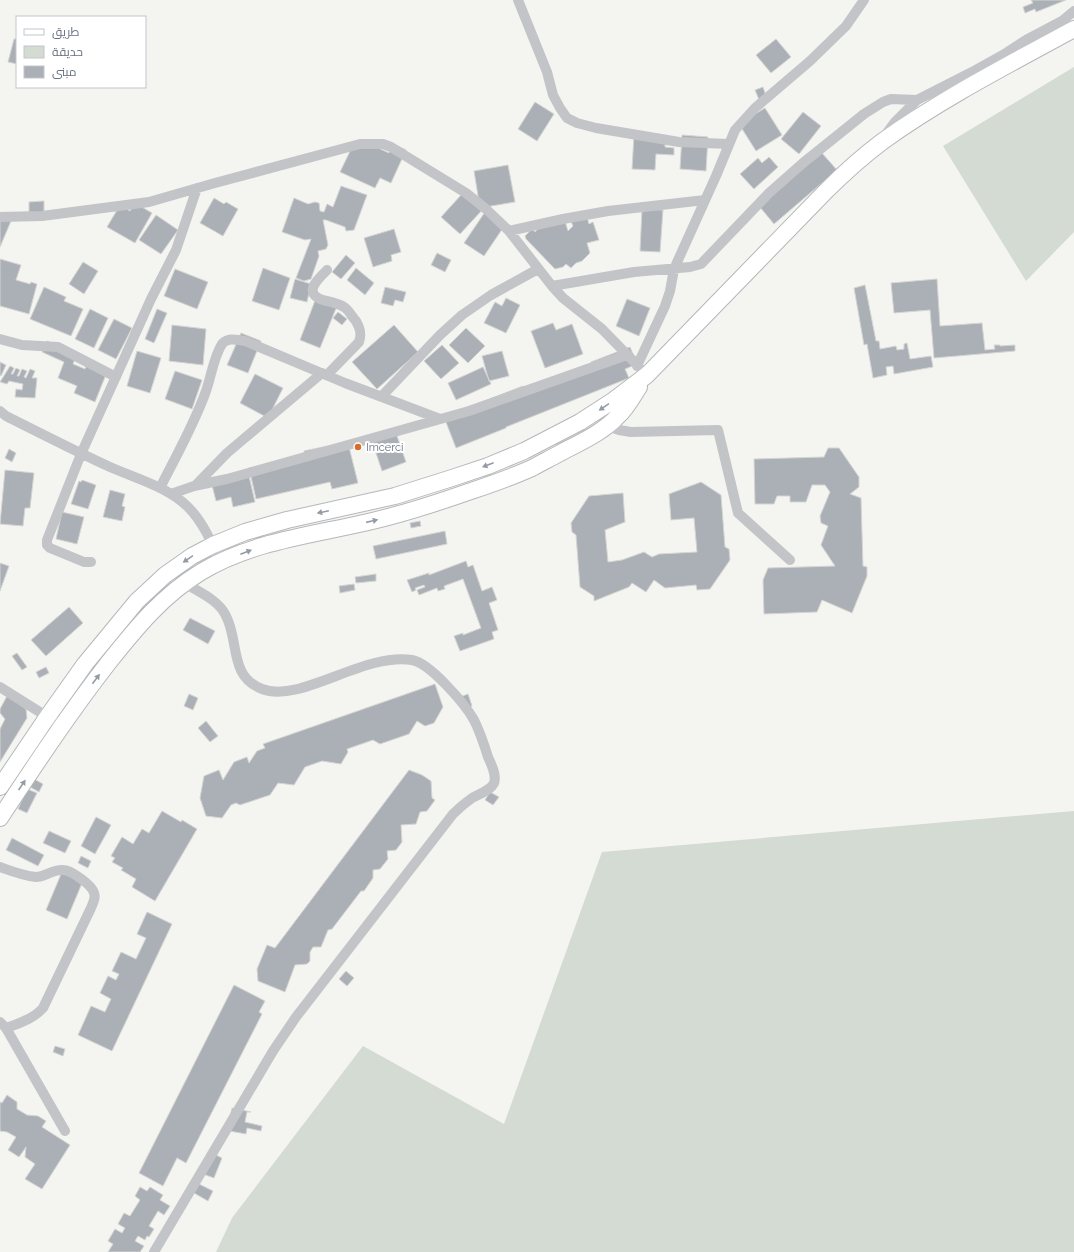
<svg xmlns="http://www.w3.org/2000/svg" width="1074" height="1252" viewBox="0 0 1074 1252" font-family="Raleway,Cairo,sans-serif">
<style>
.green{fill:#d4dbd2}
.building{fill:#abb0b6;stroke:#d5d5d3}
.lines{fill:none;stroke-linecap:round;stroke-linejoin:round}
.primary-casing{stroke:#b5b7bb;stroke-width:18}
.street{stroke:#c2c4c8;stroke-width:10}
.primary{stroke:#fff;stroke-width:16}
.oneway{fill:#939ba6}
.poi-dot{fill:#d86e2c;stroke:#fff;stroke-width:1.5}
.labels{text-anchor:middle;stroke-width:4;stroke-linejoin:round;paint-order:stroke}
.poi-label{font-size:11px;fill:#657080;stroke:#fff;text-anchor:start}
</style>
<rect width="100%" height="100%" fill="#f4f4f0"/>
<path class="green" d="M 1074,67 L 1074,232 L 1026,281 L 943,146 Z
M 1074,811 L 1074,1252 L 216,1252 L 232,1218 L 363,1046 L 504,1124 L 602,852 Z"/>
<path class="building" d="M 1031,0 L 1066,0 L 1036,12 L 1035,9 L 1025,13 L 1023,7 L 1033,3 Z
M 14,39 L 17,39 L 17,64 L 8,62 Z
M 776,39 L 791,57 L 771,73 L 756,55 Z
M 763,87 L 767,99 L 760,102 L 755,90 Z
M 535,102 L 554,114 L 537,141 L 518,129 Z
M 765,108 L 782,135 L 756,151 L 739,124 Z
M 803,112 L 821,126 L 799,154 L 781,139 Z
M 634,135 L 665,143 L 665,147 L 674,148 L 674,155 L 656,154 L 655,170 L 632,169 Z
M 682,135 L 708,137 L 706,171 L 680,169 Z
M 355,141 L 365,142 L 389,153 L 393,144 L 406,150 L 391,183 L 380,178 L 375,188 L 340,172 Z
M 821,152 L 837,170 L 774,224 L 759,206 Z
M 769,157 L 778,167 L 754,189 L 740,174 L 758,158 L 762,163 Z
M 508,165 L 515,202 L 480,208 L 474,171 Z
M 341,186 L 367,195 L 354,230 L 346,231 L 345,227 L 326,220 L 323,220 L 328,245 L 326,249 L 318,251 L 319,256 L 311,279 L 304,281 L 296,278 L 311,239 L 305,240 L 282,232 L 294,198 L 308,204 L 315,202 L 319,203 L 320,211 L 324,212 L 327,204 L 333,207 Z
M 462,194 L 484,208 L 460,234 L 441,217 Z
M 214,198 L 224,204 L 226,202 L 238,209 L 223,236 L 200,223 Z
M 44,201 L 44,213 L 29,213 L 29,202 Z
M 135,203 L 152,213 L 135,243 L 107,227 L 120,205 L 130,211 Z
M 642,209 L 663,210 L 660,252 L 640,251 Z
M 485,212 L 505,225 L 484,256 L 464,243 Z
M 586,214 L 589,224 L 593,222 L 599,240 L 587,243 L 590,253 L 582,261 L 576,263 L 571,268 L 566,264 L 563,267 L 555,269 L 526,239 L 525,236 L 532,229 L 535,232 L 542,224 L 564,218 L 568,231 L 573,226 L 570,219 Z
M 156,215 L 178,230 L 161,254 L 139,240 Z
M 0,216 L 11,221 L 0,247 Z
M 394,229 L 401,252 L 391,255 L 392,261 L 373,267 L 364,238 Z
M 437,253 L 451,260 L 445,272 L 431,265 Z
M 346,255 L 355,263 L 341,279 L 332,272 Z
M 0,259 L 21,265 L 16,280 L 30,284 L 31,282 L 37,284 L 29,314 L 0,306 Z
M 83,262 L 98,271 L 84,294 L 69,284 Z
M 263,268 L 290,278 L 279,310 L 252,301 Z
M 356,268 L 374,283 L 365,295 L 347,280 Z
M 175,269 L 208,282 L 197,309 L 164,296 Z
M 295,279 L 311,284 L 307,302 L 290,298 Z
M 937,279 L 940,326 L 982,323 L 985,350 L 995,349 L 994,345 L 1000,345 L 1000,346 L 1015,345 L 1015,351 L 934,358 L 930,310 L 894,313 L 891,283 Z
M 865,285 L 876,341 L 879,341 L 880,349 L 896,346 L 897,350 L 904,349 L 904,344 L 907,343 L 910,359 L 931,356 L 933,367 L 894,374 L 893,366 L 886,367 L 887,375 L 873,378 L 867,344 L 864,345 L 854,288 Z
M 44,287 L 66,297 L 64,301 L 83,309 L 71,336 L 30,319 Z
M 385,287 L 406,292 L 403,302 L 395,300 L 393,306 L 381,303 Z
M 316,298 L 337,306 L 320,348 L 300,340 Z
M 506,298 L 520,305 L 506,333 L 484,323 L 495,302 L 502,306 Z
M 627,299 L 650,308 L 639,336 L 616,326 Z
M 90,309 L 108,318 L 94,348 L 75,339 Z
M 157,309 L 167,313 L 154,343 L 145,339 Z
M 338,312 L 347,319 L 342,325 L 333,318 Z
M 114,319 L 132,328 L 116,359 L 98,350 Z
M 553,323 L 556,330 L 572,324 L 583,354 L 545,368 L 531,331 Z
M 172,325 L 206,329 L 203,365 L 169,361 Z
M 394,325 L 418,352 L 377,389 L 352,362 Z
M 466,328 L 485,346 L 468,363 L 449,345 Z
M 241,333 L 261,341 L 248,373 L 227,365 Z
M 47,341 L 77,354 L 73,364 L 85,369 L 87,364 L 107,372 L 95,402 L 74,393 L 77,386 L 58,378 L 64,362 L 42,352 Z
M 442,345 L 459,363 L 441,379 L 424,361 Z
M 630,347 L 637,364 L 625,369 L 629,378 L 506,427 L 506,428 L 456,448 L 444,417 L 523,386 L 525,392 L 593,366 L 591,362 Z
M 137,351 L 161,358 L 150,393 L 127,386 Z
M 502,351 L 509,376 L 489,381 L 482,356 Z
M 0,362 L 6,365 L 1,376 L 0,375 Z
M 10,366 L 14,368 L 11,374 L 13,374 L 16,368 L 20,370 L 17,376 L 19,376 L 22,369 L 27,371 L 24,377 L 26,378 L 30,369 L 35,371 L 32,378 L 37,378 L 35,398 L 15,397 L 16,389 L 22,390 L 23,384 L 9,381 L 7,384 L 0,382 Z
M 483,367 L 491,384 L 456,400 L 448,383 Z
M 175,371 L 202,380 L 192,409 L 165,399 Z
M 255,374 L 283,388 L 268,418 L 240,403 Z
M 396,433 L 406,462 L 382,471 L 372,441 Z
M 328,446 L 349,447 L 358,483 L 332,489 L 330,482 L 256,499 L 249,468 L 305,456 L 304,451 Z
M 828,448 L 839,448 L 859,477 L 859,487 L 850,494 L 861,498 L 863,566 L 867,567 L 867,576 L 852,613 L 822,600 L 817,612 L 764,614 L 763,580 L 768,568 L 835,566 L 821,545 L 828,526 L 821,523 L 820,516 L 830,492 L 825,485 L 812,485 L 806,502 L 790,502 L 790,496 L 777,496 L 774,504 L 755,504 L 754,459 L 824,457 Z
M 9,449 L 16,453 L 12,462 L 5,458 Z
M 5,470 L 34,473 L 30,508 L 25,508 L 23,526 L 0,524 Z
M 249,476 L 255,502 L 233,507 L 231,497 L 216,501 L 212,485 Z
M 82,480 L 96,485 L 88,509 L 71,504 L 79,481 L 81,482 Z
M 701,482 L 721,495 L 725,547 L 729,549 L 730,560 L 710,589 L 697,590 L 696,585 L 665,588 L 654,580 L 646,592 L 632,583 L 629,587 L 594,601 L 594,596 L 580,587 L 576,535 L 572,532 L 571,523 L 589,496 L 623,493 L 625,522 L 605,530 L 608,562 L 622,560 L 644,552 L 652,557 L 659,554 L 697,552 L 694,518 L 671,520 L 669,494 Z
M 110,490 L 125,494 L 122,506 L 125,507 L 122,521 L 103,517 Z
M 62,512 L 84,517 L 77,544 L 56,539 Z
M 420,521 L 421,526 L 411,528 L 410,523 Z
M 445,531 L 447,544 L 376,559 L 373,546 Z
M 466,561 L 468,567 L 473,565 L 482,591 L 492,587 L 497,600 L 489,603 L 498,630 L 492,632 L 494,639 L 460,651 L 454,636 L 463,633 L 463,635 L 481,628 L 463,579 L 444,586 L 445,589 L 438,591 L 437,588 L 419,595 L 417,590 L 425,587 L 424,585 L 415,588 L 416,590 L 412,592 L 407,580 L 429,573 L 429,575 Z
M 0,563 L 9,566 L 0,591 Z
M 376,574 L 376,581 L 356,583 L 355,577 Z
M 354,584 L 355,590 L 340,593 L 339,586 Z
M 69,607 L 83,623 L 46,656 L 31,640 Z
M 190,618 L 215,631 L 208,644 L 183,630 Z
M 17,653 L 27,667 L 22,670 L 12,656 Z
M 46,667 L 49,673 L 39,678 L 36,672 Z
M 435,684 L 443,707 L 434,723 L 425,726 L 417,721 L 409,734 L 380,744 L 373,740 L 347,749 L 348,752 L 341,764 L 322,761 L 305,767 L 294,785 L 278,783 L 270,795 L 240,805 L 236,803 L 231,805 L 222,818 L 206,816 L 200,798 L 204,776 L 219,770 L 223,780 L 234,762 L 247,757 L 249,763 L 257,751 L 265,748 L 263,744 Z
M 189,694 L 198,698 L 193,710 L 184,706 Z
M 468,694 L 472,706 L 464,709 L 460,697 Z
M 7,696 L 26,709 L 27,718 L 0,762 L 0,729 L 5,719 L 0,713 L 0,709 Z
M 206,721 L 218,736 L 210,742 L 198,728 Z
M 409,770 L 422,775 L 431,781 L 432,798 L 435,800 L 427,811 L 420,812 L 416,824 L 401,825 L 402,842 L 396,850 L 387,851 L 388,859 L 380,869 L 373,870 L 373,878 L 364,891 L 361,891 L 332,929 L 328,930 L 321,947 L 313,947 L 310,952 L 310,961 L 307,964 L 295,965 L 285,992 L 258,981 L 257,969 L 267,945 L 275,948 Z
M 34,779 L 43,784 L 39,792 L 30,787 Z
M 27,789 L 37,793 L 27,813 L 18,809 Z
M 490,792 L 499,797 L 493,805 L 485,800 Z
M 162,811 L 181,822 L 182,820 L 197,829 L 155,901 L 132,887 L 136,879 L 121,870 L 123,868 L 112,862 L 115,858 L 111,856 L 122,837 L 133,844 L 142,829 L 149,833 Z
M 96,817 L 111,825 L 95,854 L 81,846 Z
M 49,831 L 71,841 L 65,853 L 43,843 Z
M 12,838 L 44,855 L 38,866 L 6,850 Z
M 81,856 L 91,861 L 88,868 L 78,863 Z
M 64,867 L 85,876 L 67,919 L 46,910 Z
M 147,912 L 172,924 L 112,1051 L 78,1035 L 91,1006 L 105,1012 L 111,999 L 100,993 L 108,976 L 116,980 L 119,974 L 112,971 L 121,952 L 136,959 L 146,938 L 137,934 Z
M 346,971 L 354,978 L 347,986 L 339,979 Z
M 234,985 L 265,1001 L 259,1012 L 262,1014 L 186,1163 L 177,1158 L 163,1186 L 139,1173 Z
M 55,1046 L 65,1049 L 63,1056 L 53,1052 Z
M 7,1095 L 17,1102 L 17,1109 L 27,1115 L 38,1116 L 46,1121 L 42,1127 L 70,1145 L 42,1189 L 25,1179 L 35,1164 L 25,1157 L 26,1147 L 19,1157 L 8,1150 L 16,1137 L 7,1132 L 0,1131 L 0,1102 L 2,1103 Z
M 232,1108 L 251,1112 L 247,1112 L 245,1122 L 262,1126 L 261,1131 L 247,1128 L 246,1134 L 224,1130 L 229,1124 Z
M 212,1153 L 222,1158 L 214,1178 L 203,1174 Z
M 199,1184 L 213,1191 L 208,1201 L 194,1193 Z
M 140,1187 L 147,1191 L 150,1187 L 163,1195 L 160,1200 L 170,1206 L 164,1215 L 158,1211 L 149,1226 L 154,1229 L 149,1237 L 147,1236 L 145,1240 L 138,1236 L 135,1241 L 144,1246 L 140,1252 L 108,1252 L 113,1244 L 108,1241 L 115,1229 L 122,1233 L 125,1228 L 118,1224 L 124,1213 L 130,1216 L 140,1200 L 135,1196 Z"/>
<g class="lines">
<g class="primary-casing">
<path id="primary" d="M 0,787 L 48,716 L 85,664 L 137,601 L 165,575 L 192,556 L 213,545 L 245,532 L 287,520 L 395,496 L 452,478 L 488,466 L 524,451 L 580,422 L 614,400 L 647,375 L 826,191 C 844,173 863,156 883,141 C 943,98 1010,64 1074,29
M 0,818 C 35,765 70,712 109,662 C 136,628 163,595 201,572 C 249,543 305,536 359,524 C 397,516 434,504 471,491 C 492,484 512,477 532,468 C 541,463 551,458 560,453 C 581,442 602,433 618,416 C 627,408 633,396 639,387"/>
</g>
<path class="street" d="M 518,0 L 547,72 L 553,95 L 560,108 L 567,118 L 577,123 L 596,128 L 679,142 L 729,144
M 917,100 L 972,72 L 1006,53 L 1026,40 L 1062,21 L 1074,11
M 0,217 L 42,216 L 149,202 L 215,183 L 360,144 L 383,144 L 391,147 L 466,193 L 486,209 L 509,231 L 552,286 L 563,298 L 602,329 L 647,375
M 509,231 L 563,219 L 608,211 L 705,200
M 552,286 L 634,272 L 690,267 L 701,264 L 769,193 L 803,163 L 864,114 L 883,102 L 891,99 L 917,100 L 895,122 L 886,134
M 0,339 L 22,345 L 58,347 L 116,377
M 637,366 L 665,306 L 670,291 L 674,269 L 716,176 L 735,130 L 755,108 L 810,61 L 846,26 L 864,0
M 327,375 L 359,342 C 362,334 360,328 356,321 C 352,317 349,310 344,307 C 338,303 330,302 323,300 C 302,293 318,279 327,270
M 381,397 L 440,335 L 462,315 L 491,295 L 538,269
M 0,411 L 6,416 C 40,433 75,451 110,467 C 135,478 168,487 188,507 C 203,522 212,543 220,562
M 607,426 L 619,430 L 631,432 L 718,430 L 738,513 L 790,560
M 195,486 L 227,453 L 322,373
M 160,488 C 176,456 194,425 206,391 C 211,377 214,356 222,344 C 228,337 237,340 245,341 L 345,383 L 440,419
M 171,494 L 194,486 L 227,479 L 469,411 L 627,355
M 91,562 L 84,562 L 50,548 L 47,545 L 47,540 L 81,454 L 151,299 L 176,250 L 197,188
M 0,687 L 62,726
M 0,867 C 11,871 24,876 36,877 C 45,877 53,869 63,870 C 71,870 92,885 94,893 C 96,898 93,903 91,908 L 43,1008 C 33,1019 20,1023 6,1028
M 0,1022 L 6,1028 L 65,1131
M 154,1252 L 273,1051 L 296,1017 L 453,814 C 459,808 465,803 472,798 C 479,794 491,790 494,783 C 497,775 491,764 488,757 C 484,744 480,732 474,720 C 465,704 430,663 412,660 C 363,652 301,704 262,689 C 228,676 240,640 225,614 C 217,599 198,592 185,583"/>
<use href="#primary" class="primary"/>
</g>
<defs><path id="oneway-solid" d="M-6-.8H1V-3.2L6.5 0L1 3.2V.8H-6Z"/></defs>
<g class="oneway">
<use href="#oneway-solid" transform="translate(604 407) rotate(146)"/>
<use href="#oneway-solid" transform="translate(488 465) rotate(159)"/>
<use href="#oneway-solid" transform="translate(323 512) rotate(168)"/>
<use href="#oneway-solid" transform="translate(372 521) rotate(-13)"/>
<use href="#oneway-solid" transform="translate(246 552) rotate(-21)"/>
<use href="#oneway-solid" transform="translate(188 559) rotate(146)"/>
<use href="#oneway-solid" transform="translate(96 679) rotate(-53)"/>
<use href="#oneway-solid" transform="translate(22 785) rotate(-56)"/>
</g>
<circle class="poi-dot" cx="358" cy="447" r="4"/>
<g class="labels">
<g class="poi-label">
<text x="366" y="451">Imcerci</text>
</g>
</g>
<rect x="16" y="16" width="130" height="72" fill="#ffffff" stroke="#c1c6cc"/>
<rect x="24" y="29" width="20" height="6" fill="#ffffff" stroke="#c1c6cc"/>
<text x="52" y="36" font-size="12" fill="#657080">طريق</text>
<rect x="24" y="46" width="20" height="12" fill="#d4dbd2" stroke="#c1c6cc"/>
<text x="52" y="56" font-size="12" fill="#657080">حديقة</text>
<rect x="24" y="66" width="20" height="12" fill="#abb0b6" stroke="#c1c6cc"/>
<text x="52" y="76" font-size="12" fill="#657080">مبنى</text>
</svg>
